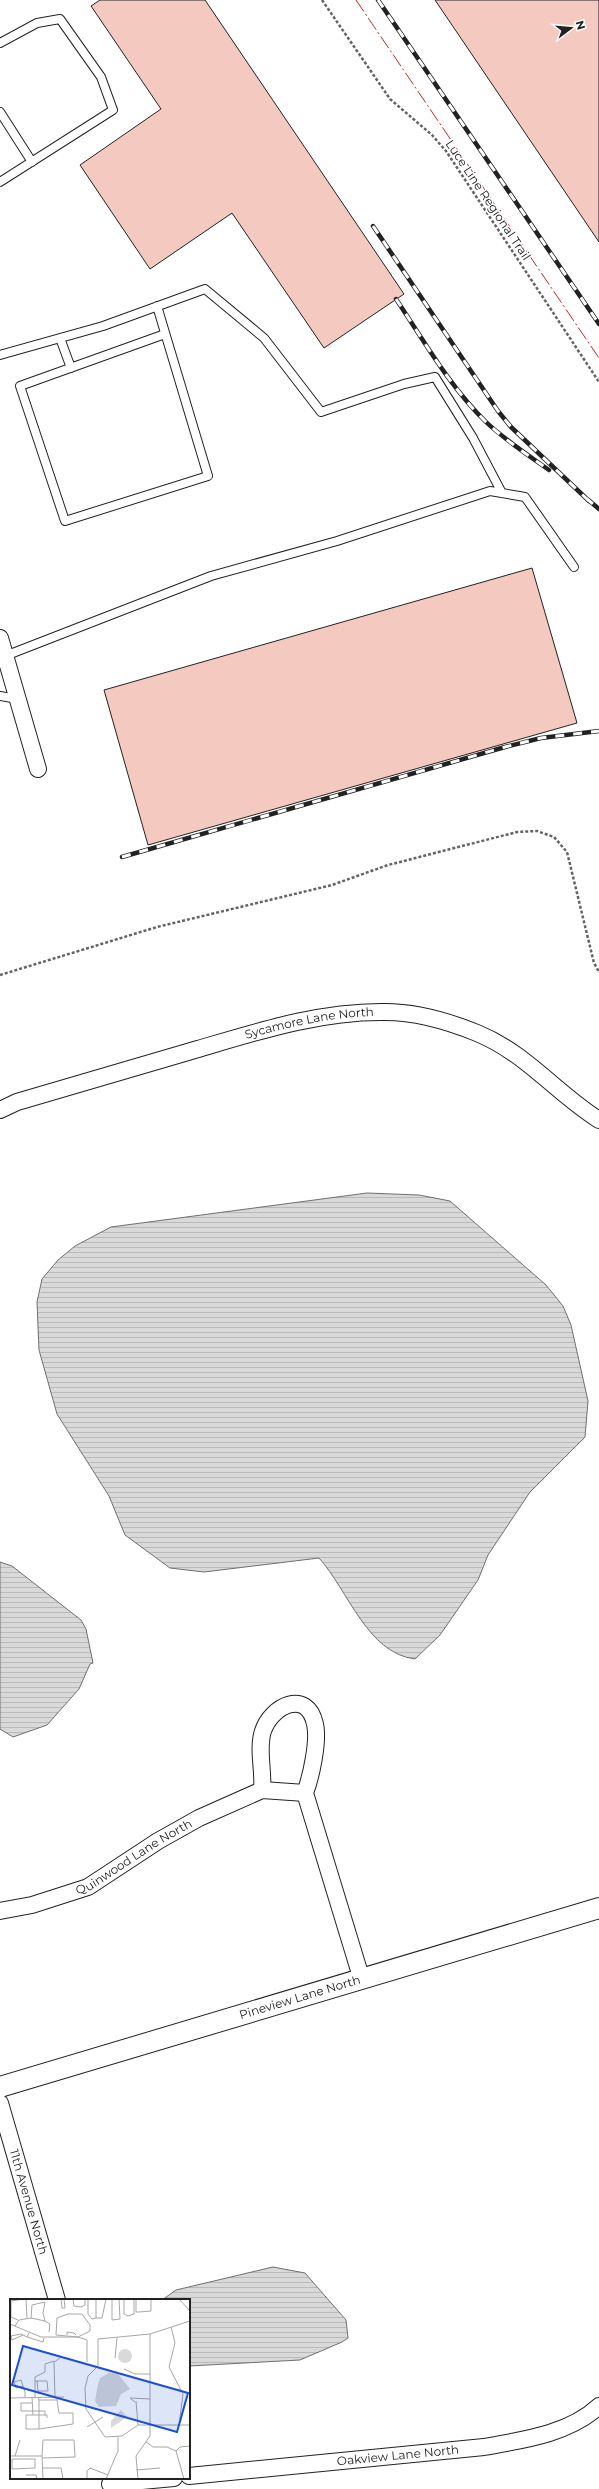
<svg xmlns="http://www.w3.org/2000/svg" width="599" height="2489" viewBox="0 0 599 2489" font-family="Montserrat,sans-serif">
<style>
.water{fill:url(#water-rules);stroke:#6f6f6f}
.building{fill:#f3c9c0;stroke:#222}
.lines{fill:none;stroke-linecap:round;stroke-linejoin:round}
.service-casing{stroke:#222;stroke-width:10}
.minor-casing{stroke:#222;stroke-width:18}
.tertiary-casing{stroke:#222;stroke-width:22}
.path{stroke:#646464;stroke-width:2.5;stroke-dasharray:3 2;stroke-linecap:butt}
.service{stroke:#fff;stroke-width:8}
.minor{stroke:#fff;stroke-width:16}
.tertiary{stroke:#fff;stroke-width:20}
.rail-casing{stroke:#222;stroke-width:4.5}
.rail{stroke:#fff;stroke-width:3;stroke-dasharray:9;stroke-linecap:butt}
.power{stroke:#c62828;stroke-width:1;stroke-dasharray:14 3 2 3;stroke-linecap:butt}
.labels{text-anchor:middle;stroke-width:3;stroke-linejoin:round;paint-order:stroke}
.street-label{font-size:12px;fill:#222;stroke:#fff}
.inset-road{fill:none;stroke:#a7a7a7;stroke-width:1}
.view{fill:#1d4ed8;fill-opacity:0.15;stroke:#1d4ed8;stroke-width:2}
.inset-edge{fill:none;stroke:#222;stroke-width:2}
</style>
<defs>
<pattern id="water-rules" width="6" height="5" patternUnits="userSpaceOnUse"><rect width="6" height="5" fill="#d9d9d9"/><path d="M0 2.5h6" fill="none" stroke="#bababa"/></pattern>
</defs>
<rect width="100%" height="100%" fill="#fff"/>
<path class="water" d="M 367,1193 L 419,1195 L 450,1201 L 546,1285 L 563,1306 L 571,1325 L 588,1401 L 585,1437 L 530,1492 L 488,1555 L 478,1580 L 440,1635 L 415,1659 C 367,1653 348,1590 319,1558 L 204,1572 L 170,1568 L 125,1535 L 109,1496 L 57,1414 L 39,1350 L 37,1302 L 42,1279 L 58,1260 L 75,1246 L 111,1227 Z
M 0,1562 L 12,1566 L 81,1620 L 86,1629 L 93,1663 L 90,1664 L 79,1689 L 47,1725 L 13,1737 L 0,1729 Z
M 273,2267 L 305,2273 L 346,2320 L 348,2338 L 342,2342 L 300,2360 L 189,2366 L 189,2300 L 162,2300 L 176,2290 Z"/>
<path class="building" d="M 100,0 L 205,0 L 404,294 L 324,348 L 232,213 L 150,269 L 80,165 L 161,109 L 91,6 Z
M 435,0 L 599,0 L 599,242 Z
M 532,568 L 577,723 L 148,845 L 104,690 Z"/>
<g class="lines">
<g class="service-casing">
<path id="service" d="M 0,43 L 37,23 L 60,19 L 101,77 L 113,110 L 0,182
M 0,112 L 32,162
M 157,306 L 208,476 L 65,521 L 20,386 L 165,334
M 60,338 L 71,368
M 0,355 L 103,326 L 205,289 L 264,338 L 321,412 L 404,384 L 435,377 L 473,438 L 502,493
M 5,656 L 211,576 L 337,541 L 490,491 L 525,497 L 574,567
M 0,696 L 18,699"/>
</g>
<g class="minor-casing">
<g id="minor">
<path d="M 0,638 L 38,769"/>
<path id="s1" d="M 0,1110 L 17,1102 C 77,1085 137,1067 198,1049 C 259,1031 321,1011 385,1012 C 415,1012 450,1022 477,1033 C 526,1053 556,1093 599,1120"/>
<path d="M 262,1790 C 264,1771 257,1749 263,1731 C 271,1706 307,1688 315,1724 C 319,1741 311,1777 305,1793 L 361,1977"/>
<path id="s2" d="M 0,1911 L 32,1905 L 88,1887 L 158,1841 L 199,1818 L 262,1790 L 305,1793"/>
<path id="s3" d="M 0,2103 L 57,2300"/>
<path id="s4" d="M 189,2476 L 484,2447 C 523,2440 569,2434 599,2406"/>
<path d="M 110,2484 L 174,2478"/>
</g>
</g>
<g class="tertiary-casing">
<g id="tertiary">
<path id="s5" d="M 0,2087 L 599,1908"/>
</g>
</g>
<path class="path" d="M 322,0 L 390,99 L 432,135 L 446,151 L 599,382
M 0,975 L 157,927 L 332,885 L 388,865 L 517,832 L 537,831 L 554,837 L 567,852 L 594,963 L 599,972"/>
<use href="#service" class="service"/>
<use href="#minor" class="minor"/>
<use href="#tertiary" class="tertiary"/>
<g class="rail-casing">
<path id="rail" d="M 378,0 L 599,324
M 373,226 L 498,411 L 511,427 L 589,501
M 396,299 C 424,341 450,387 486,422 C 505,440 528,455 549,470
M 586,498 L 599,509
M 122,857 L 505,747 L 541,738 L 599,731"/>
</g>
<use href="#rail" class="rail"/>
<path class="power" d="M 356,0 L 599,358"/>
</g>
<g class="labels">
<g class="street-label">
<text transform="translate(488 200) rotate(56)" y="4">Luce Line Regional Trail</text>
<text dy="4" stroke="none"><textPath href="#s1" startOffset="322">Sycamore Lane North</textPath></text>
<text dy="4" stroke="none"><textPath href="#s2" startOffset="146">Quinwood Lane North</textPath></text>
<text dy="4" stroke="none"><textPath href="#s5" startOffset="313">Pineview Lane North</textPath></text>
<text dy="4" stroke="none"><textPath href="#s3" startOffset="103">11th Avenue North</textPath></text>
<text dy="4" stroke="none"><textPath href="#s4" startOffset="210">Oakview Lane North</textPath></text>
</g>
</g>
<g transform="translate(10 2299)">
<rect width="180" height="180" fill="#fff"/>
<path d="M108 57a7 7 0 1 1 14 0a7 7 0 1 1-14 0ZM 99,74 L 108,75 L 120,90 L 111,95 L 106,107 L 89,108 L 85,102 L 88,85 L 90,79 ZM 111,111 L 117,118 L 101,129 L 101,122 Z" fill="#d9d9d9"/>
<path class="inset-road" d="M 16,0 L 17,19M 51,0 L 52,9 L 55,9 L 54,0M 63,0 L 64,7 L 71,8 L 75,6 L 75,0M 78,0 L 78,15 L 82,20 L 86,19M 86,0 L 86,19 L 92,19 L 96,0M 102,0 L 102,21 L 110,20 L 109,0M 114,0 L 114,15 L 118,17 L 124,15 L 124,0M 126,0 L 126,13 L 129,13 L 141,12 L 141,0M 169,0 L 180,12M 58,15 L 72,15 L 80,26 L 80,32 L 68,38 L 46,36 L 47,19 ZM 8,21 L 1,18 L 1,2 L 14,0M 35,22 L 40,25 L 39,33M 180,22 L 140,35 L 88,40 L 88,67 L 78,77 L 75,89 L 76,110 L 95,138 L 112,137 L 128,126 L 180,126M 0,25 L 31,38 L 68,38 L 77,41 L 77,63M 5,27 L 9,21 L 21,19 L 22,6 L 35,3 L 33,14 L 35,22 L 21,19M 161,28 L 165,44 L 159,68 L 173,95 L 169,126M 13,36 L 2,41 L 1,37 L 11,35 L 17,38 L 19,34M 57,36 L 57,33 L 64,34 L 66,36M 17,38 L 33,43 L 34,39M 105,59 L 107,39M 114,70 L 125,75 L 140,75M 25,82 L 37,82 L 38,92 L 28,92 L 27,82M 13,87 L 6,89 L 4,83 L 11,81 L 15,93 L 15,98M 22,98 L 23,116M 25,98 L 25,78 L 35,73 L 35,65 L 44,62M 28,98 L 29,101 L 29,130 L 16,130 L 16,116 L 37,116 L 37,119M 45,98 L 44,63 L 50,59M 0,99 L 54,98M 29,101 L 47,101 L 48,98M 126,102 L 128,126M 125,103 L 120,99 L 140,100M 22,104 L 11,104 L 11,112 L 35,112 L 35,116M 77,128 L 93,118M 29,130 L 63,125 L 63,114 L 49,114 L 47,101M 136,143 L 143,148 L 157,148 L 166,152 L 174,180M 166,152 L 170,148 L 180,147M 0,157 L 32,157 L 33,180M 5,157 L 10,141M 32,157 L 33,141 L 64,141 L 65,158 L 32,159M 2,160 L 25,160 L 25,169 L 2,170 ZM 33,169 L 51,169 L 53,180M 126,171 L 150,169M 16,176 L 26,176 L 27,180M 77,180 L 77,172 L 80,169 L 98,176M 96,180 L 108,152 L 108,138M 128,180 L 126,157 L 140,137 L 140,35"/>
<path class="view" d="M 13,47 L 178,94 L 167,133 L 2,86 Z"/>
<rect width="180" height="180" class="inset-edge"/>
</g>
<g transform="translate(571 28) rotate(74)" stroke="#ffffff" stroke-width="3" paint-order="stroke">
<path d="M0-3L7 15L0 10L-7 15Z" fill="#222222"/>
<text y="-6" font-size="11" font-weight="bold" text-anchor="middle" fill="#222222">N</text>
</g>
</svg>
